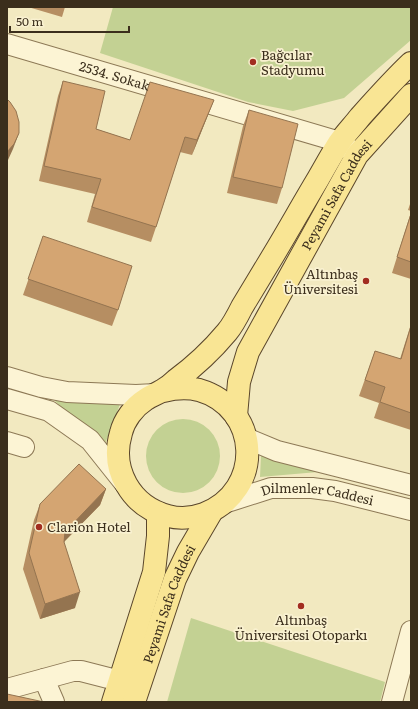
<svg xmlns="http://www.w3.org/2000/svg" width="418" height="709" viewBox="0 0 418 709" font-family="Literata,serif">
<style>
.green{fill:#c3d193}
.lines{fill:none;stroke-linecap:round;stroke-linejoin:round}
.minor-casing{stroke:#8d7956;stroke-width:22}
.major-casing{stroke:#5a462b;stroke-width:24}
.minor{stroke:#fcf4d4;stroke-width:20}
.major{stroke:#f9e594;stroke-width:22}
.wall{fill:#b68e62}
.shaded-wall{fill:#947450}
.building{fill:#d4a572;stroke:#947450}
.poi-dot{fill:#a22d20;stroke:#f9f1d0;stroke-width:1.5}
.labels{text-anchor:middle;stroke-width:3.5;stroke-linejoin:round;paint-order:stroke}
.poi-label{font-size:13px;fill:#3b2e1c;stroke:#f9f1d0;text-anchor:start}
.street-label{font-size:13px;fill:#3b2e1c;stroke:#f9f1d0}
</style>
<rect width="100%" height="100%" fill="#f2e9c0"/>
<path class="green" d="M 113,7 L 411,7 L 411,40 L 344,98 L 293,111 L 248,102 L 100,53 Z
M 56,397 L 122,399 L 105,444 L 99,443 L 55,401 Z
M146 456a37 37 0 1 1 74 0a37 37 0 1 1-74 0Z
M 261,455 L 318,472 L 260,477 Z
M 191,618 L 385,682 L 380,702 L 167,702 Z"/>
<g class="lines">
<g class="minor-casing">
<g id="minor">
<path id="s1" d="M 7,44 L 340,142 L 352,151"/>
<path d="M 7,377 L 41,387 L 67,392 L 136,395 L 155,394"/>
<path d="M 7,399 L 49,411 L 90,440 L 125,484"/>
<path d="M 246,438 L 277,451 L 411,485"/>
<path d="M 7,442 L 24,447"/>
<path id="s2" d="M 224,503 L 271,488 L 312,488 L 335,491 L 411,510"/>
<path d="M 44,679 L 54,702"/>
<path d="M 7,689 L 73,671 L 81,671 L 120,681"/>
<path d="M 392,702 L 411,631"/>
</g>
</g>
<g class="major-casing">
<g id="major">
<path d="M 163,391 C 175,388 187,387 199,390 C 261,408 264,491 204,514 C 193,518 179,519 168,516 C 131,506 110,470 121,433 C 124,420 134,407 145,400 C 150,396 157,394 163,390 C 168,387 172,384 176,380 C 195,366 212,350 227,332 C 233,325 238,315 242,307 C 253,289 263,272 274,254 C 289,229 303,204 318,179 C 325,167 332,154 339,143 C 345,134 353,126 360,117 C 377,98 393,80 411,63"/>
<path id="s3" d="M 236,416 L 239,382 L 248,352 L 357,155 L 411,95"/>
<path d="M 113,702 L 154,572 L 158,536 L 158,513"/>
<path id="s4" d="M 134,702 L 175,579 L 188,552 L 212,511"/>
</g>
</g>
<use href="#minor" class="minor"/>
<use href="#major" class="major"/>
</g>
<path class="wall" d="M 28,7 L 65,7 L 62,17 Z
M 63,81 L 96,129 L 130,140 L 214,100 L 192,155 L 180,152 L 156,227 L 151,242 L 87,222 L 95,194 L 39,181 L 58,96 Z
M 249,110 L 282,188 L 277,204 L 227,193 L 243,126 Z
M 411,201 L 411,211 L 408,210 Z
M 411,212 L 411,279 L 392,273 Z
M 38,252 L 118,310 L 112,326 L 23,295 Z
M 411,324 L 411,430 L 374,418 L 379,403 L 359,396 L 375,351 L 400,359 Z
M 106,489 L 100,505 L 64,542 L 75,608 L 40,619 L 23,569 L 34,520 L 40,504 Z"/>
<path class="shaded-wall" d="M 214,100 L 192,155 L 197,140 Z
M 19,133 L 13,149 L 8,160 L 7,161 L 7,152 Z
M 106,489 L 100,505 L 59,547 L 65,532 Z
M 80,592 L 75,608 L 40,619 L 45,604 Z"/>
<path class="building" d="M 63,81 L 105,91 L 96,129 L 130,140 L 150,82 L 214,100 L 197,140 L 185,137 L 156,227 L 92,207 L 101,179 L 44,166 Z
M 7,99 L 10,102 L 16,111 L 19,122 L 19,133 L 14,144 L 7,152 Z
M 249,110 L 298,124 L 282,188 L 233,177 Z
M 411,214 L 411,262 L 397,257 Z
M 43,236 L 132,266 L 118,310 L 28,279 Z
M 411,326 L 411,413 L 380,402 L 385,387 L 365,380 L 375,351 L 401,359 Z
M 79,464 L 106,489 L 65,532 L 64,542 L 80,592 L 45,604 L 29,553 L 40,504 Z
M 7,694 L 44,702 L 7,702 Z"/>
<g class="poi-dot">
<circle cx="253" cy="62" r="4"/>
<circle cx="366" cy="281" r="4"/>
<circle cx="39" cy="527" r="4"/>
<circle cx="301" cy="606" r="4"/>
</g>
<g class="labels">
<g class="poi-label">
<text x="261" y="60">Bağcılar<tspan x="261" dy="15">Stadyumu</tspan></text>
<text x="358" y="279" text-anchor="end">Altınbaş<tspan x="358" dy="15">Üniversitesi</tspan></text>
<text x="47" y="532">Clarion Hotel</text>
<text x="301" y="625" text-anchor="middle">Altınbaş<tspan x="301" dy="15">Üniversitesi Otoparkı</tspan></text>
</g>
<g class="street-label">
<text dy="5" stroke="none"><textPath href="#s1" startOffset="112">2534. Sokak</textPath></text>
<text dy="5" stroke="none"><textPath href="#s3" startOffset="246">Peyami Safa Caddesi</textPath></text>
<text dy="5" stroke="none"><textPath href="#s2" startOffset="96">Dilmenler Caddesi</textPath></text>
<text dy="5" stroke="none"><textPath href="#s4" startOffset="104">Peyami Safa Caddesi</textPath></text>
</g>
</g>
<rect width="418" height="709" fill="none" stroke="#3b2e1c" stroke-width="16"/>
<path d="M10 26v6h119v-6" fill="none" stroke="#3b2e1c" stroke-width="2"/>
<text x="16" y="26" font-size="12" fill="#3b2e1c" stroke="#f9f1d0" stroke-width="3" paint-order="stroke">50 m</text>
</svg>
